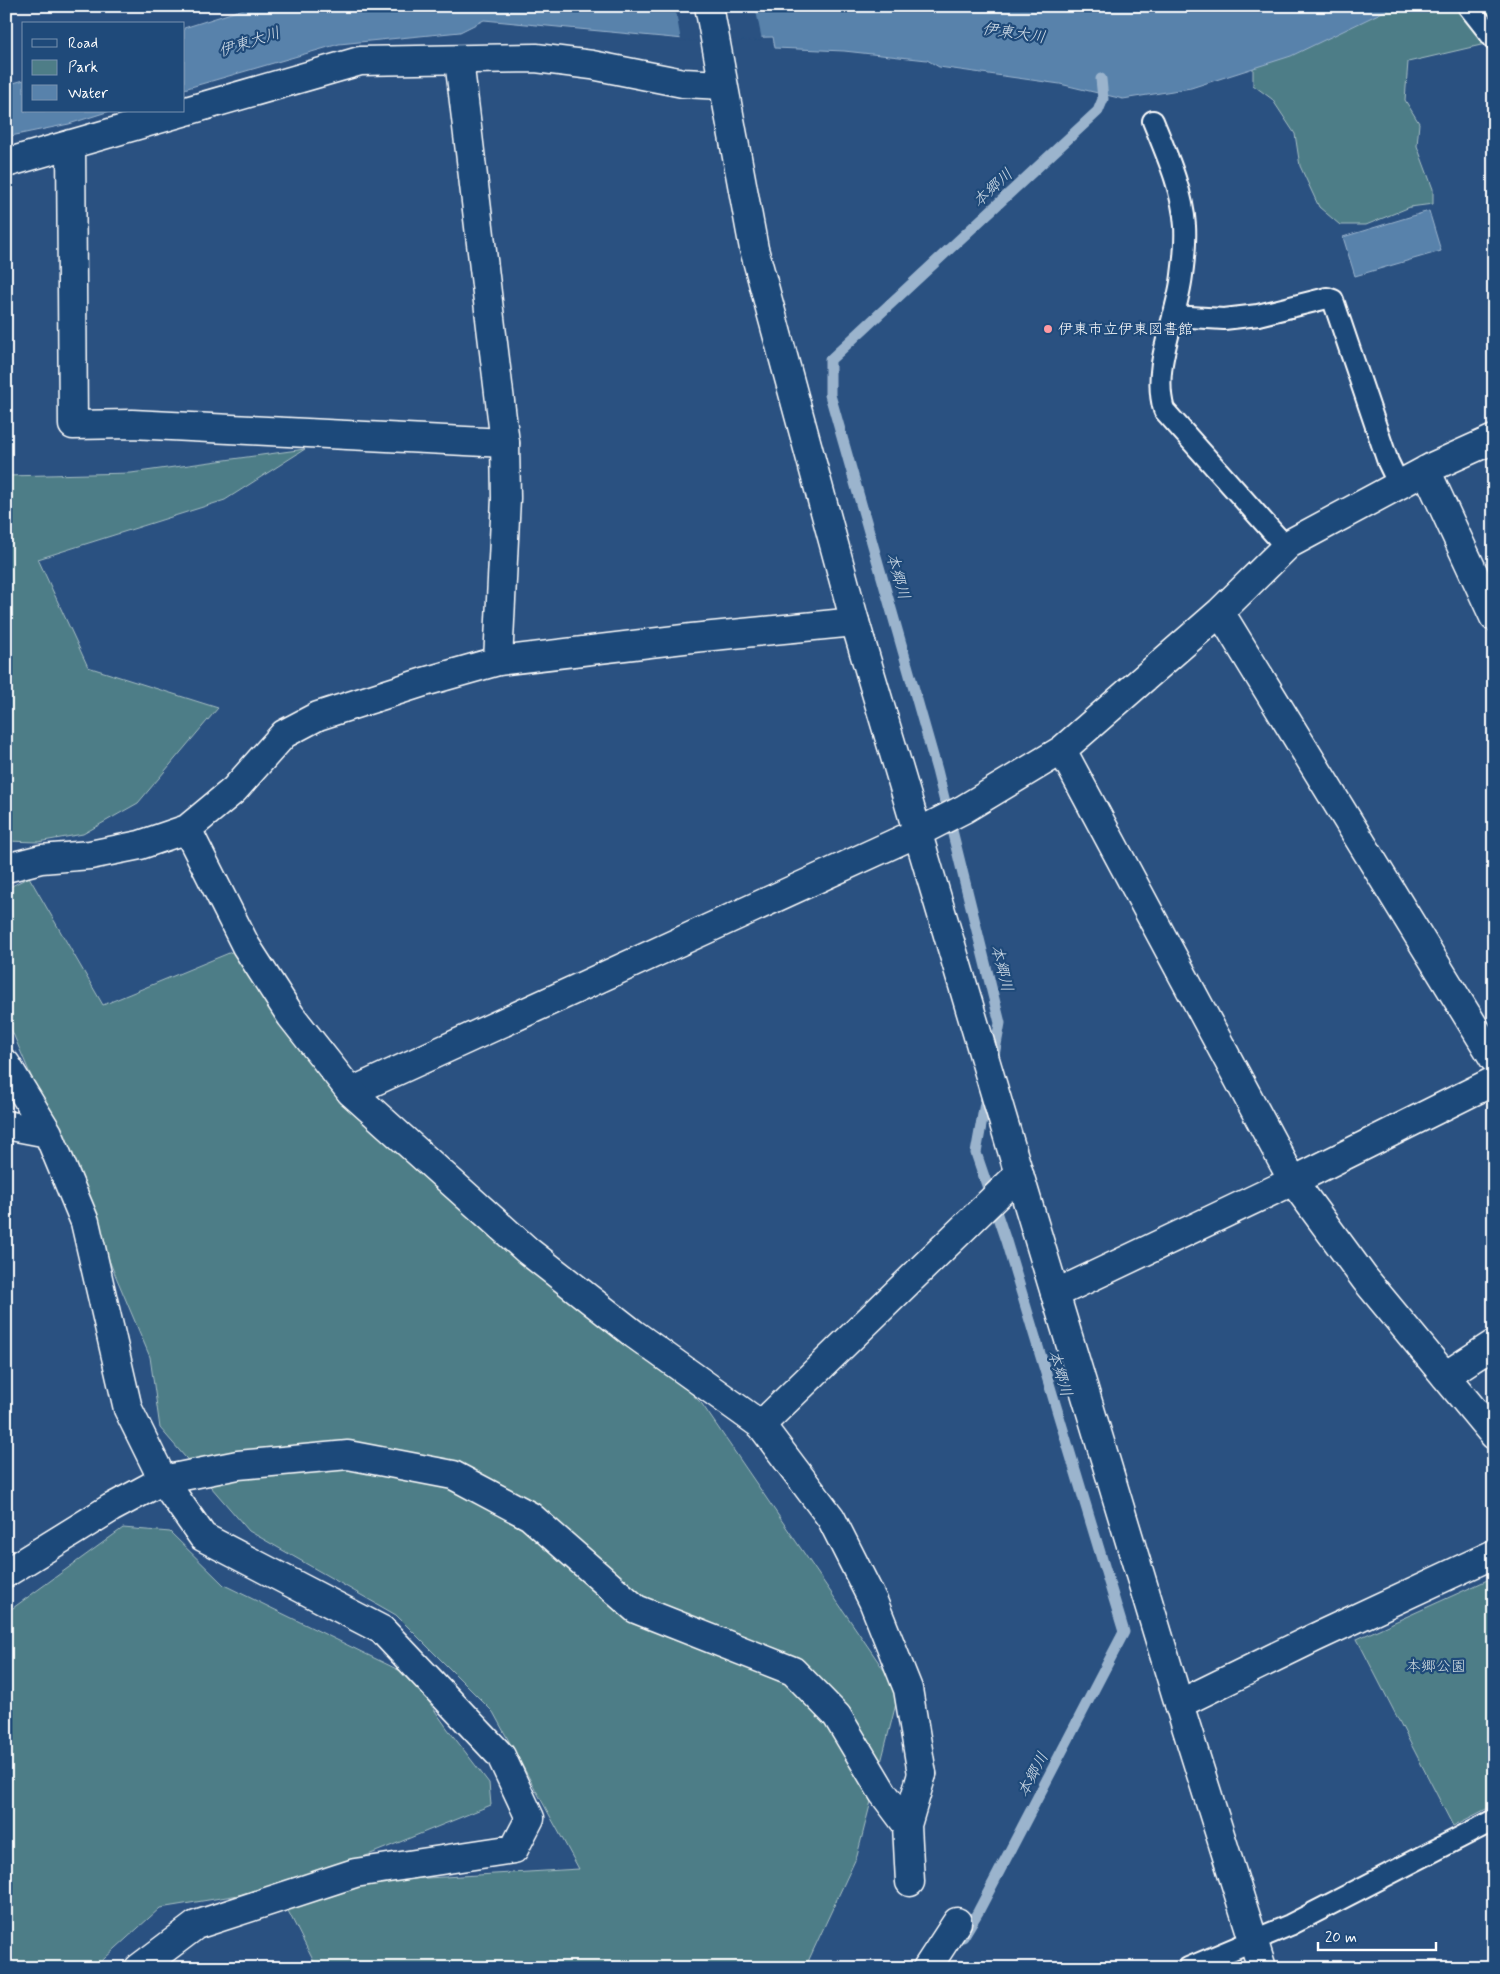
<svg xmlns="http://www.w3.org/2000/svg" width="1500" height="1974" viewBox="0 0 1500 1974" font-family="Mynerve,'Klee One',sans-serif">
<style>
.green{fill:#4e7d87;stroke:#a6bec3}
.water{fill:#5882ab;stroke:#9bb4cd}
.pier{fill:#2a5181}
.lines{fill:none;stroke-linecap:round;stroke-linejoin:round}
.stream{stroke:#9bb4cd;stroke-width:11}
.lane-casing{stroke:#fff;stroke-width:24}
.street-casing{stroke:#fff;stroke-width:31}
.secondary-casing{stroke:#fff;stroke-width:31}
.lane{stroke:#1f4a7a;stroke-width:20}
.street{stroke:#1f4a7a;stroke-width:28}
.secondary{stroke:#1f4a7a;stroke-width:28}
.poi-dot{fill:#ff9aa2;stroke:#1f4a7a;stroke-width:2}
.labels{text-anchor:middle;stroke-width:4.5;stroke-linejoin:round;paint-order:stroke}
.poi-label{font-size:15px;fill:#fff;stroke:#1f4a7a;text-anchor:start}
.park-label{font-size:15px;fill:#d3dee1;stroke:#1f4a7a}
.water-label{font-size:16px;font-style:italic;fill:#d5e0ea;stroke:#1f4a7a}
</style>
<rect width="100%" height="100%" fill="#2a5181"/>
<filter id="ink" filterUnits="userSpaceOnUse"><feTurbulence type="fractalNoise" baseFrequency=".02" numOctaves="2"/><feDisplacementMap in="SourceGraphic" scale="10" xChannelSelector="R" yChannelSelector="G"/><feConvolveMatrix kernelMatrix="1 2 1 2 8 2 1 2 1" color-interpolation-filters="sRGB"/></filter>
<g filter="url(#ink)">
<path class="green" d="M 1368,6 L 1494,6 L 1494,42 L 1408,62 L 1405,100 L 1419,123 L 1417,146 L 1433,189 L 1433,204 L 1410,207 L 1366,225 L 1340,225 L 1319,207 L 1300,166 L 1295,134 L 1272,99 L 1253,85 L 1253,58 Z
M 305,449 L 225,500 L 38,559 L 88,667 L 218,708 L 138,803 L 83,834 L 38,842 L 6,841 L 6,476 L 131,473 Z
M 29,877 L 103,1005 L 246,946 L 402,1138 L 616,1320 L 702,1404 L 899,1692 L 857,1856 L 805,1968 L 309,1968 L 314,1962 L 278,1891 L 287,1887 L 160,1908 L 94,1968 L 6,1968 L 6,1613 L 123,1528 L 170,1532 L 224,1585 L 411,1676 L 447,1728 L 489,1783 L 491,1805 L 292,1886 L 579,1869 L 493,1712 L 396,1615 L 249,1531 L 160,1428 L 150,1357 L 6,1017 L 6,889 Z
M 1494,1577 L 1494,1805 L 1453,1826 L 1357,1639 Z"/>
<path class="water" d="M 253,6 L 1395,6 L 1291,56 L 1191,88 L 1123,99 L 1060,84 L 939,67 L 927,60 L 844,51 L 775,48 L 773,37 L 684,39 L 484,20 L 460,32 L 339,44 L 184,89 L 184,28 Z
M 24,80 L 24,111 L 110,111 L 69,124 L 6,137 L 6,85 Z
M 1429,211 L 1441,251 L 1355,276 L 1343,237 Z"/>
<path class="pier" d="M 675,6 L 755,6 L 762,40 L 681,41 Z"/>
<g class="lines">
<path class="stream" d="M 993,1061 L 1000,1023 L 937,770 L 830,395 L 830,360 L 1098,111 L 1103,99 L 1101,79
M 963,1937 L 978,1912 L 1124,1632 L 1006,1241 L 976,1153 L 987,1092"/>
<g class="lane-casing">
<path id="lane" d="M 1468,6 L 1494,39
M 1153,121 C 1166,153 1183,191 1185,226 C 1186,242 1184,260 1182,275 C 1177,320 1151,365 1164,410 L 1286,547
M 1173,316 L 1224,319 L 1258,315 L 1327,298 L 1333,300 L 1388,462 L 1399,485
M 1188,1968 L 1290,1925 L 1494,1820"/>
</g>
<g class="street-casing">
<path id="street" d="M 71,144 L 73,425 L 132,424 L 505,443
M 6,163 L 360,61 L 536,58 L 592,65 L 683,83 L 723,85
M 1426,470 L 1494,617
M 1220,612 L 1494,1059
M 1062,750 L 1293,1181 L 1494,1081
M 187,829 L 246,946 L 291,1016 L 351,1092 L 917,833 L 964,809 L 1062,750 L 1220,612 L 1289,544 L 1434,466 L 1494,439
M 6,868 L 41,859 L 90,855 L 140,845 L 187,829 L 234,790 L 284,734 L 318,716 L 424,682 L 498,661 L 692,638 L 855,622
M 6,1064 L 48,1133 L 85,1222 L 128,1409 L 163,1480 L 203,1537 L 382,1630 L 501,1756 L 530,1818 L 514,1849 L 355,1873 L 196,1925 L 139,1968
M 6,1125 L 48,1133
M 1055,1294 L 1293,1181 L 1365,1279 L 1494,1435
M 1445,1376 L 1494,1344
M 761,1425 L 1019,1174
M 6,1573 L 111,1508 L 163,1480 L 238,1465 L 348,1455 L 453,1475 L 530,1516 L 636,1609 L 793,1671 L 837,1716 L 883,1793 L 907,1825 L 922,1774
M 1179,1704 L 1314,1638 L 1494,1554
M 907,1825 L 910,1882"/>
</g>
<g class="secondary-casing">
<path id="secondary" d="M 709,6 L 754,249 L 855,622 L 1019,1174 L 1179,1704 L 1262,1968
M 459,60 L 505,443 L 506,498 L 498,661
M 351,1092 L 528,1251 L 634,1334 L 761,1425 L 831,1518 L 873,1601 L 908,1689 L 922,1774
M 927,1968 L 957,1922"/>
</g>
<use href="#lane" class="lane"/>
<use href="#street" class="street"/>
<use href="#secondary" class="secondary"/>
</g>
</g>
<circle class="poi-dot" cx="1048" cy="329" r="5"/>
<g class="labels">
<g class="poi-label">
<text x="1058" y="334">伊東市立伊東図書館</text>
</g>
<g class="park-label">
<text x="1436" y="1671">本郷公園</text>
</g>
<g class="water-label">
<text transform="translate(1014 32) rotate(8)" y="6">伊東大川</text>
<text transform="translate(249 41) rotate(-18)" y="6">伊東大川</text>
<text transform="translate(992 187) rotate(-43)" y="6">本郷川</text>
<text transform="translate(899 576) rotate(74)" y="6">本郷川</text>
<text transform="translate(1003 968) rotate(76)" y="6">本郷川</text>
<text transform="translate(1061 1373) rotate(73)" y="6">本郷川</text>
<text transform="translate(1032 1774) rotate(-62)" y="6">本郷川</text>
</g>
</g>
<rect width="1500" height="1974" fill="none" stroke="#1f4a7a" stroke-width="25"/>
<rect x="12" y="12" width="1475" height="1949" fill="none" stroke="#fff" stroke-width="2" filter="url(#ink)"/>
<rect x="22" y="22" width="162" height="90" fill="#1f4a7a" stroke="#7992af"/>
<rect x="32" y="39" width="25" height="8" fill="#1f4a7a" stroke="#7992af"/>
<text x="68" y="48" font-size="15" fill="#ffffff">Road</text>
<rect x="32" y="60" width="25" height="15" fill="#4e7d87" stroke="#7992af"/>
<text x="68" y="72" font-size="15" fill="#ffffff">Park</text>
<rect x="32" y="85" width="25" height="15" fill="#5882ab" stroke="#7992af"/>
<text x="68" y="98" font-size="15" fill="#ffffff">Water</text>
<path d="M1318 1942v8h118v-8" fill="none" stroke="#ffffff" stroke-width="2.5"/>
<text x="1325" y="1942" font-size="15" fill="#ffffff" stroke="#1f4a7a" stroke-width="4" paint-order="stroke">20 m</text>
</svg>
